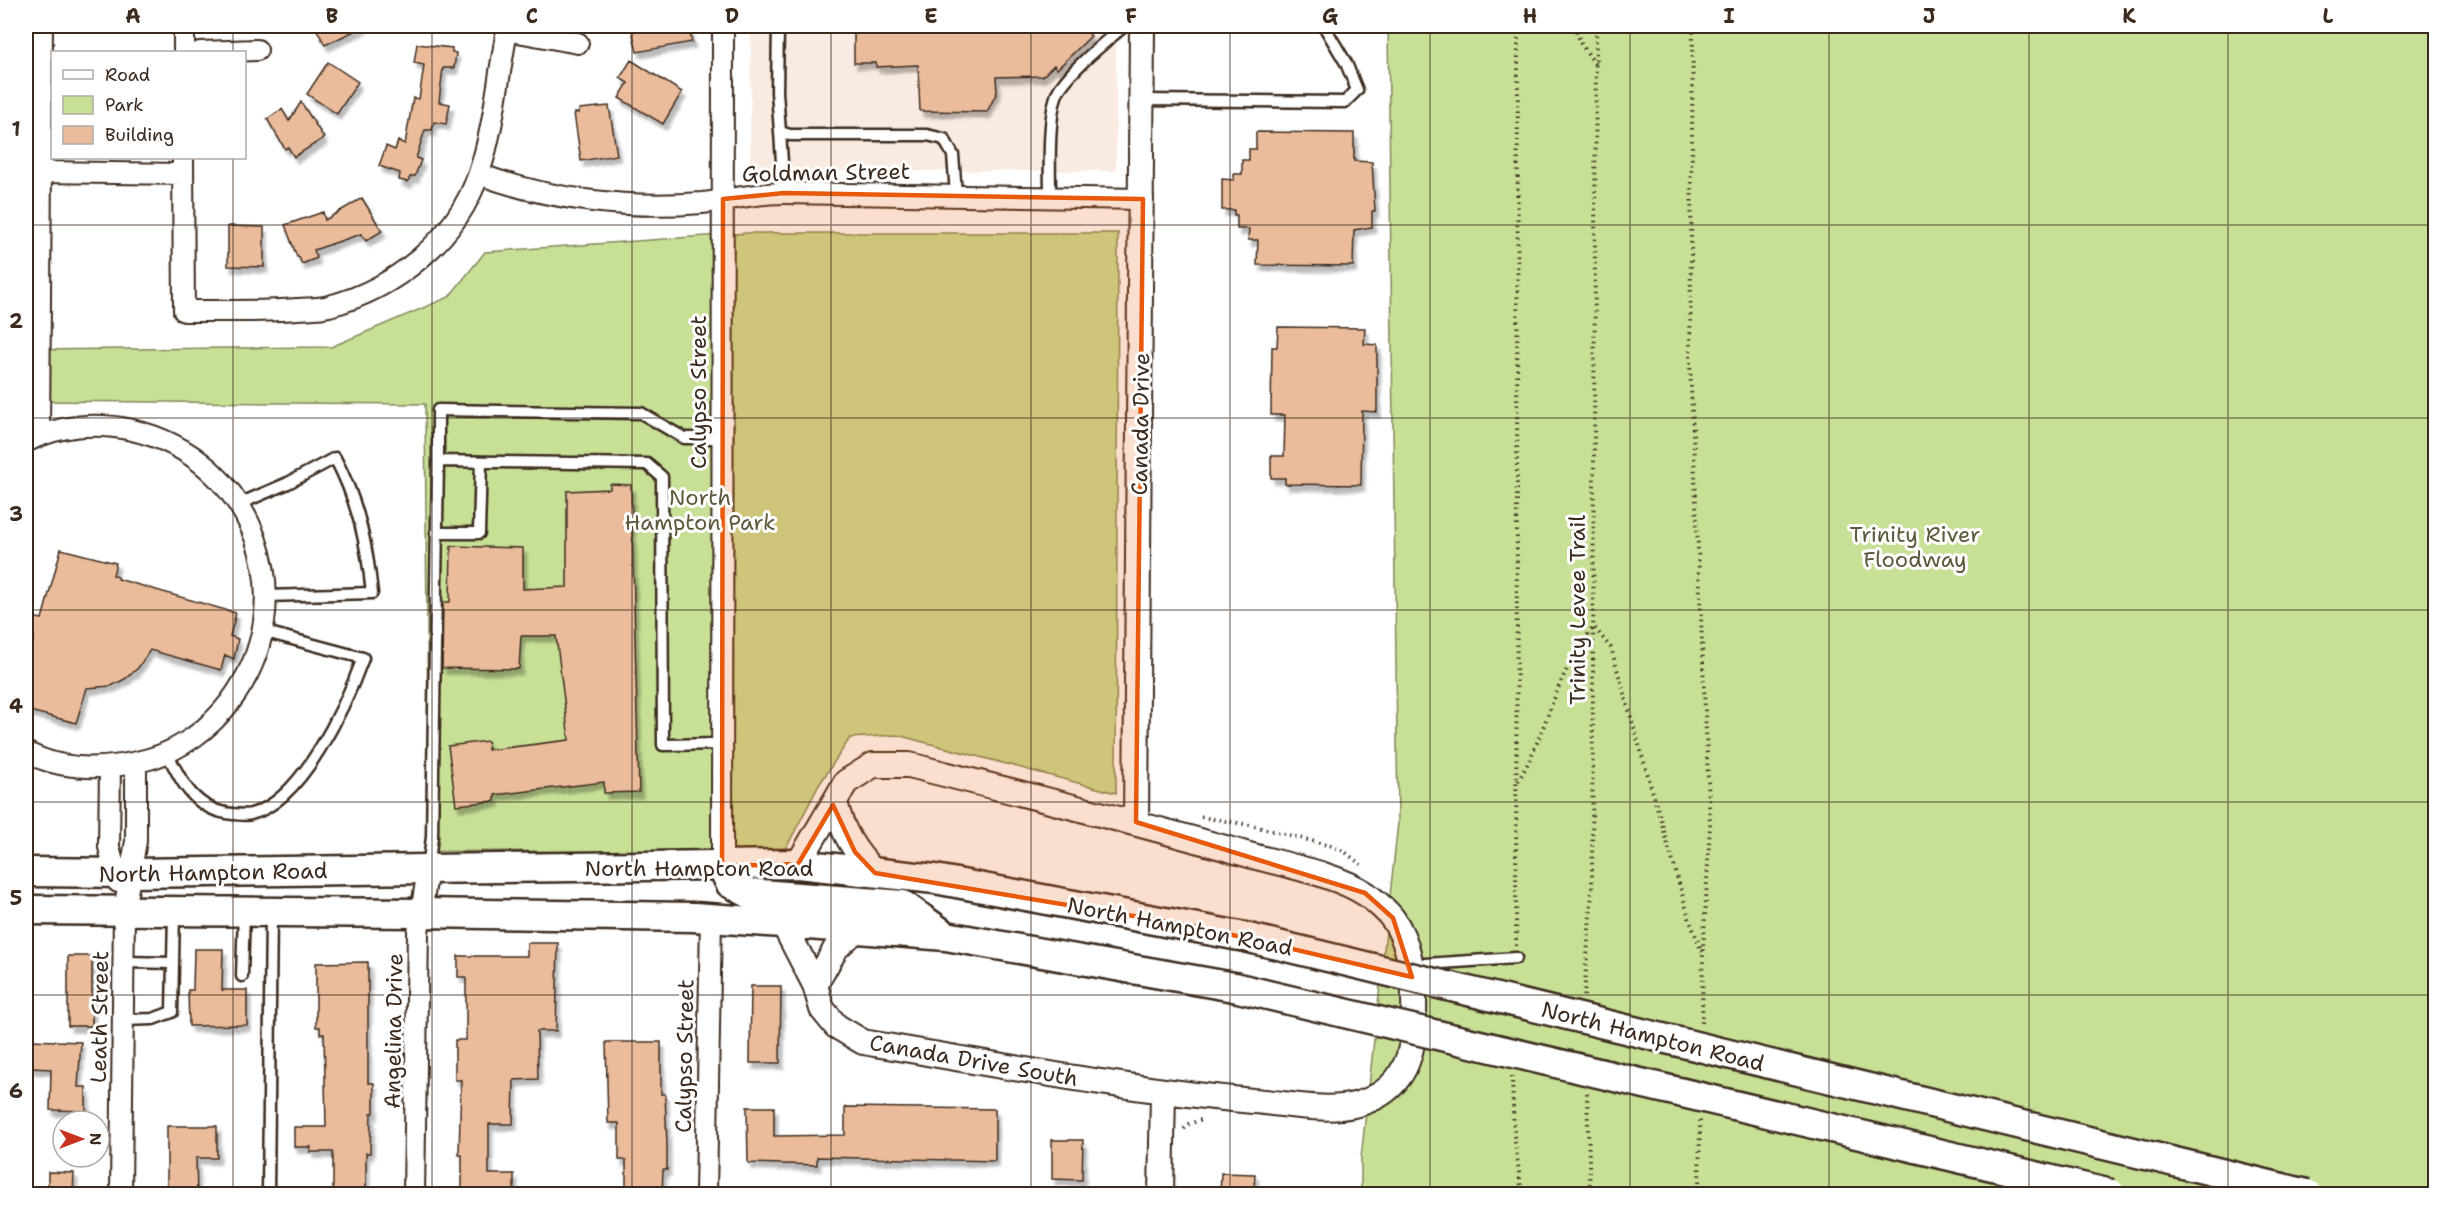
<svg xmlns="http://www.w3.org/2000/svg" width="2461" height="1220" viewBox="0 0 2461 1220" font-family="'Shantell Sans',sans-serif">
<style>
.built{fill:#f9ebe1}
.green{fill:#c8e096;stroke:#82855a;stroke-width:1.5}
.building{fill:#ebbc9b;stroke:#3b2a1e;stroke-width:1.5;filter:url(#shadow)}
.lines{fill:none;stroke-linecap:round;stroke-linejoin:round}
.service-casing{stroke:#3b2a1e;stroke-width:15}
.minor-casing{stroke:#3b2a1e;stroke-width:24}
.tertiary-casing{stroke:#3b2a1e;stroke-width:28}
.secondary-casing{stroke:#3b2a1e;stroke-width:33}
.path{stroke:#3b2a1e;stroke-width:4;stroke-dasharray:1.5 4.5;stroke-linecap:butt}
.service{stroke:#fff;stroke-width:10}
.minor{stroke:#fff;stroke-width:20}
.tertiary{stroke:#fff;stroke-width:24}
.secondary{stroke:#fff;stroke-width:28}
.secondary-bridge-casing{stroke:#3b2a1e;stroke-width:33;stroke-linecap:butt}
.secondary-bridge{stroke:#fff;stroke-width:28}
.marked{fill:#e8590c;fill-opacity:0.2;stroke:#e8590c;stroke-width:4.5;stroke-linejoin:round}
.grid{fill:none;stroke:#3b2a1e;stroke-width:1.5;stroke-opacity:0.55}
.labels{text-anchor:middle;stroke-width:6;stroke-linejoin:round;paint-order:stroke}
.street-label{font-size:22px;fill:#3b2a1e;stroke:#fff}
.park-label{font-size:22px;fill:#5e583c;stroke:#fff}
.neatline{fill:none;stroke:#3b2a1e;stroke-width:2}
.grid-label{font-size:20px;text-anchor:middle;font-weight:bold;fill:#3b2a1e}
</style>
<defs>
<filter id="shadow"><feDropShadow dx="3.5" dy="6" stdDeviation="1.5" flood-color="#0004"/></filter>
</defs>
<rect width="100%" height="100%" fill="#fff"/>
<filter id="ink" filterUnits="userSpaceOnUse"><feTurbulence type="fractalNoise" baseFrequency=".0167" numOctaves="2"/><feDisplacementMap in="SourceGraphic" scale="12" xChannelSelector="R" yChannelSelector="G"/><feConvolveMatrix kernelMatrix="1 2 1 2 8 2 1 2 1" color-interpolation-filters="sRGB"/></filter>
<g filter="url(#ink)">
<path class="built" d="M 751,26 L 1116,26 L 1116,171 L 750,171 Z"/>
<path class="green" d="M 1388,26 L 2435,26 L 2435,1194 L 1361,1194 L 1361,1158 L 1398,823 Z
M 748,233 L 1118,233 L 1116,793 L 897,735 L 850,738 L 819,785 L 784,852 L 429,851 L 425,404 L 26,401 L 26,350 L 331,347 L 449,297 L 485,252 Z"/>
<path class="building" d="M 315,26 L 365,26 L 325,45 Z
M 631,26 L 688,26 L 692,42 L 637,52 Z
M 854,26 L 1086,26 L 1086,31 L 1091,36 L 1057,69 L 1054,65 L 1043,76 L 996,77 L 997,92 L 987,112 L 920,111 L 918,65 L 876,67 L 876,63 L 854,63 Z
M 417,44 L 452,48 L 452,52 L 456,53 L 454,68 L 443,68 L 439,102 L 450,104 L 446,124 L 434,122 L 432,130 L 425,130 L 416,158 L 421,160 L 415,176 L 410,177 L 408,182 L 399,180 L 400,173 L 379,166 L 386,146 L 395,150 L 398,141 L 405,144 L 413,98 L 419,99 L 424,65 L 414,63 Z
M 631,60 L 682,92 L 663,124 L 619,98 L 628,83 L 620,78 Z
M 328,62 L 358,82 L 337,114 L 307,94 Z
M 301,102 L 324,138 L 294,157 L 288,147 L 285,149 L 267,119 L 282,109 L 289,121 Z
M 609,106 L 617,155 L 581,161 L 574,113 L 579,113 L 579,109 Z
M 1256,132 L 1354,133 L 1354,161 L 1372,162 L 1375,211 L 1372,211 L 1372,227 L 1354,230 L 1353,266 L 1257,265 L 1258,240 L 1248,240 L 1249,229 L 1237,229 L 1237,215 L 1234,215 L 1234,210 L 1222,210 L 1222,179 L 1234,180 L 1234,174 L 1242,174 L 1242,160 L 1249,160 L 1249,149 L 1256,149 Z
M 362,198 L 382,231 L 366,241 L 361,234 L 314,250 L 317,258 L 302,264 L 299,257 L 297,257 L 285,225 L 323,212 L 325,220 Z
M 228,226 L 264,227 L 264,267 L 228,266 Z
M 1278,327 L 1365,328 L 1364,344 L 1377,345 L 1377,412 L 1362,411 L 1361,485 L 1285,484 L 1285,478 L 1271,478 L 1271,456 L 1284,456 L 1285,415 L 1271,415 L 1272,347 L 1277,347 Z
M 610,484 L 631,485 L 639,792 L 604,793 L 604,782 L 495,795 L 495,801 L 456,805 L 448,746 L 488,741 L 488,750 L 569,740 L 556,636 L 521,636 L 519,669 L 442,668 L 443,602 L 450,602 L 451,546 L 523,548 L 523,589 L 567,587 L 567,491 L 610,489 Z
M 61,549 L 116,563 L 113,575 L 118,577 L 118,579 L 236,613 L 230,636 L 238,639 L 234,659 L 225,655 L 221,670 L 150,650 L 138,668 L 125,679 L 111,686 L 87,688 L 76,723 L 26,710 L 26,669 L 34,637 L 29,636 L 29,629 L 32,617 L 42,619 Z
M 527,943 L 558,943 L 556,1031 L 537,1031 L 538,1079 L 514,1080 L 513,1124 L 489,1124 L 489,1174 L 514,1174 L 514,1194 L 462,1194 L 462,1155 L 459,1155 L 461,1080 L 455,1080 L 455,1040 L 466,1040 L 466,977 L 458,977 L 458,956 L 527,956 Z
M 194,949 L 223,949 L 222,990 L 247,990 L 247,1025 L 189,1026 L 188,990 L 193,990 Z
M 68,956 L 92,956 L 92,1026 L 68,1026 Z
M 368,962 L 368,1083 L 374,1083 L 374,1113 L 371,1113 L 370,1153 L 366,1153 L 366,1194 L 333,1194 L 333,1152 L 310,1152 L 311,1147 L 294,1147 L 294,1127 L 326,1127 L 324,1034 L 320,1034 L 320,1027 L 316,1027 L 316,963 Z
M 751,986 L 781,986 L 780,1063 L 750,1063 Z
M 31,1040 L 81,1042 L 78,1087 L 86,1087 L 86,1111 L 50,1110 L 51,1069 L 30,1068 Z
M 606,1042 L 661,1042 L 661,1094 L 665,1094 L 667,1145 L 667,1170 L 663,1170 L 662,1194 L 626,1194 L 626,1160 L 619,1160 L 619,1123 L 608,1123 Z
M 747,1107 L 774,1107 L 774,1136 L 845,1135 L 845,1107 L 995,1109 L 995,1161 L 817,1157 L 817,1165 L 748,1163 Z
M 167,1126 L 217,1126 L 217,1158 L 196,1158 L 197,1194 L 167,1194 Z
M 1052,1140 L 1083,1140 L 1082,1180 L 1052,1179 Z
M 48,1172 L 74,1173 L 73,1194 L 48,1194 Z
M 1221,1173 L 1255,1174 L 1254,1194 L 1220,1194 Z"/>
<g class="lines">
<g class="service-casing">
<path id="service" d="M 778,26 L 777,92 L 780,132 L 790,135 L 927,135 L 944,139 L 953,155 L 956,194
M 1142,100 L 1345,102 L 1357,90 L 1346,63 L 1324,26
M 780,132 L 784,193
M 1050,195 C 1050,170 1047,108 1060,88 C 1077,64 1102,45 1124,26
M 239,504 L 288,483 L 335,458 C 358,501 367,545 372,593 L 266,596
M 436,533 L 479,533 L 481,462
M 722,744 L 663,745 L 662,477 L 647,464 L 438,461 L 438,410 L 641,413 L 684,438 L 723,438
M 167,752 C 181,783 196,811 233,814 C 238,814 246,816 251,814 C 303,801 346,704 363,658 L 262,631
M 428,869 L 432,837 L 438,461
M 124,962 L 173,963
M 1411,965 L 1516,958
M 242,976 L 244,912
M 123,1020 L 153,1019 L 172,1012 L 174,912
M 268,1194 L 271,912"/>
</g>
<g class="minor-casing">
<path id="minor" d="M 507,30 L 578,43
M 184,52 L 184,26
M 200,52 L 257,50
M 183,158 L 184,311 C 222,311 259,312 297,309 C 307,308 319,309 329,306 C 395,289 457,239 479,173 C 495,125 498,74 508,26
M 42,172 L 183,174
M 479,174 C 548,200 628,209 702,203 C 730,200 754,193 784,193 L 1143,199
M 39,435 L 42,26
M 26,442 C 58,425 96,422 132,430 C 255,458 306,602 230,702 C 210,728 181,750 149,759 C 109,770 64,772 26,752
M 110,767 L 109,847 L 118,882
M 722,866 L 723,26
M 121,1194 L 124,911 L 136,841 L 136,763
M 414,1194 L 418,932 L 428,869
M 706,1194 L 711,918"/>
</g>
<g class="tertiary-casing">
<path id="tertiary" d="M 835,802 C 842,832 854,851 875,873
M 1136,822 L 1142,26
M 783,923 L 815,985 L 822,1009 L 836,1026 L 863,1042 C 993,1064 1122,1089 1253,1101 C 1286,1103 1326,1113 1358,1104 C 1394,1094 1411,1068 1413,1032 C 1416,995 1415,951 1393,919 C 1387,911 1374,900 1366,894 C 1336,874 1284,865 1249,855 C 1136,822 1023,794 909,765 L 873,765 L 846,782 L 798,864
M 815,985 L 836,948 L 858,928
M 1161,1194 L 1163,1093"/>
</g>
<g class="secondary-casing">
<path id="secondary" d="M 722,866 L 730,883 L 749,893 L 903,905 L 946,936
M 26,872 L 130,873 L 798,864 L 935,879 L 1245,937
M 26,910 L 421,913 L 694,917 L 783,923 L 946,936 L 1234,987"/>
</g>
<path class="path" d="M 1574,26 L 1581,44 L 1595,64
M 1693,26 L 1690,363 L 1710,825 L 1703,953 L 1702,1026
M 1518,781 C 1548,732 1555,672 1594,627 L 1611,648 L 1690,921 L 1702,952
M 1201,817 L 1250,825 L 1331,846 L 1344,851 L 1361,865
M 1516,946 L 1518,26
M 1584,996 L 1592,890 L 1596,26
M 1512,1076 L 1514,1135 L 1522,1194
M 1587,1093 L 1590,1194
M 1184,1129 L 1189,1124 L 1203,1119
M 1699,1194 L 1700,1120"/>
<use href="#service" class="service"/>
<use href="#minor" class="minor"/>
<use href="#tertiary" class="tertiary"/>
<use href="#secondary" class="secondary"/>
<g class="secondary-bridge-casing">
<path id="secondary-bridge" d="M 1245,937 L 2307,1194
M 1234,987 L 2111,1194"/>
</g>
<use href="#secondary-bridge" class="secondary-bridge"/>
</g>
</g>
<path class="marked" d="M 784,193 L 1143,199 L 1136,822 L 1365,893 L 1393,918 L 1412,977 L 1194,926 L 875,873 L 855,852 L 833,805 L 798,864 L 722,866 L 723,199 Z"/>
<path class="grid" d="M 233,26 L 233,52M 432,26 L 432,1194M 632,26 L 632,1194M 831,26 L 831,1194M 1031,26 L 1031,1194M 1230,26 L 1230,1194M 1430,26 L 1430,1194M 1630,26 L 1630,1194M 1829,26 L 1829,1194M 2029,26 L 2029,1194M 2228,26 L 2228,1194M 233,158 L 233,1194M 26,225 L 2436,225M 26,418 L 2436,418M 26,610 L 2436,610M 26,802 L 2436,802M 26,995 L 2436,995"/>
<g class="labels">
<g class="street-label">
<text transform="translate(826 172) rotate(-1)" y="8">Goldman Street</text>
<text transform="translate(698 392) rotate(-90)" y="8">Calypso Street</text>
<text transform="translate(1140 424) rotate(-89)" y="8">Canada Drive</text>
<text transform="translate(1577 610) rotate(-90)" y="8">Trinity Levee Trail</text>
<text x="699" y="876">North Hampton Road</text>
<text transform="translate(213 872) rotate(-1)" y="8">North Hampton Road</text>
<text transform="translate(1180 926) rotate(11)" y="8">North Hampton Road</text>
<text transform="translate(99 1017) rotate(-89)" y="8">Leath Street</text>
<text transform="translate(393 1031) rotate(-89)" y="8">Angelina Drive</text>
<text transform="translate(1653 1036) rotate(14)" y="8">North Hampton Road</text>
<text transform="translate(684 1056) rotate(-89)" y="8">Calypso Street</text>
<text transform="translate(974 1060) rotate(10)" y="8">Canada Drive South</text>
</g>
<g class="park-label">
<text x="700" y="505">North<tspan x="700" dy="25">Hampton Park</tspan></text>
<text x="1915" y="542">Trinity River<tspan x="1915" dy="25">Floodway</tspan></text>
</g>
</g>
<rect width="2461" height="1220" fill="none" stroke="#fff" stroke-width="66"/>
<rect x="51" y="51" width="195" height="108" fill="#ffffff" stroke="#b1aaa5" stroke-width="1.5"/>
<rect x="63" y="70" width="30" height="9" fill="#ffffff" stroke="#b1aaa5" stroke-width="1.5"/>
<text x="105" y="81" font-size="18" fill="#3b2a1e">Road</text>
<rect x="63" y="96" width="30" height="18" fill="#c8e096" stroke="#b1aaa5" stroke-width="1.5"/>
<text x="105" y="111" font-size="18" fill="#3b2a1e">Park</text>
<rect x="63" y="126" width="30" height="18" fill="#ebbc9b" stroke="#b1aaa5" stroke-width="1.5"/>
<text x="105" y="141" font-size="18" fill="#3b2a1e">Building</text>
<g transform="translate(81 1139) rotate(90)"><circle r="28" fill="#ffffff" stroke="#b1aaa5" stroke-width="1.5"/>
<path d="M0-4.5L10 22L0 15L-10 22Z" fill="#c8321e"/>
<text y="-9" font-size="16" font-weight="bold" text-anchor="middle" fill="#3b2a1e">N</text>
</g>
<rect x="33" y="33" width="2395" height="1154" class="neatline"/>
<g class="grid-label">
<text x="133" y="23">A</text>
<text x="332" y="23">B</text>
<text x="532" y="23">C</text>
<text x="732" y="23">D</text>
<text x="931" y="23">E</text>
<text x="1131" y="23">F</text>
<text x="1330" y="23">G</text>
<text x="1530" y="23">H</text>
<text x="1729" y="23">I</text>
<text x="1929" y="23">J</text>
<text x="2129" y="23">K</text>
<text x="2328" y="23">L</text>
<text x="16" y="136">1</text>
<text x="16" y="328">2</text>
<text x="16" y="521">3</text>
<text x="16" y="713">4</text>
<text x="16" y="905">5</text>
<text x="16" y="1098">6</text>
</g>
</svg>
